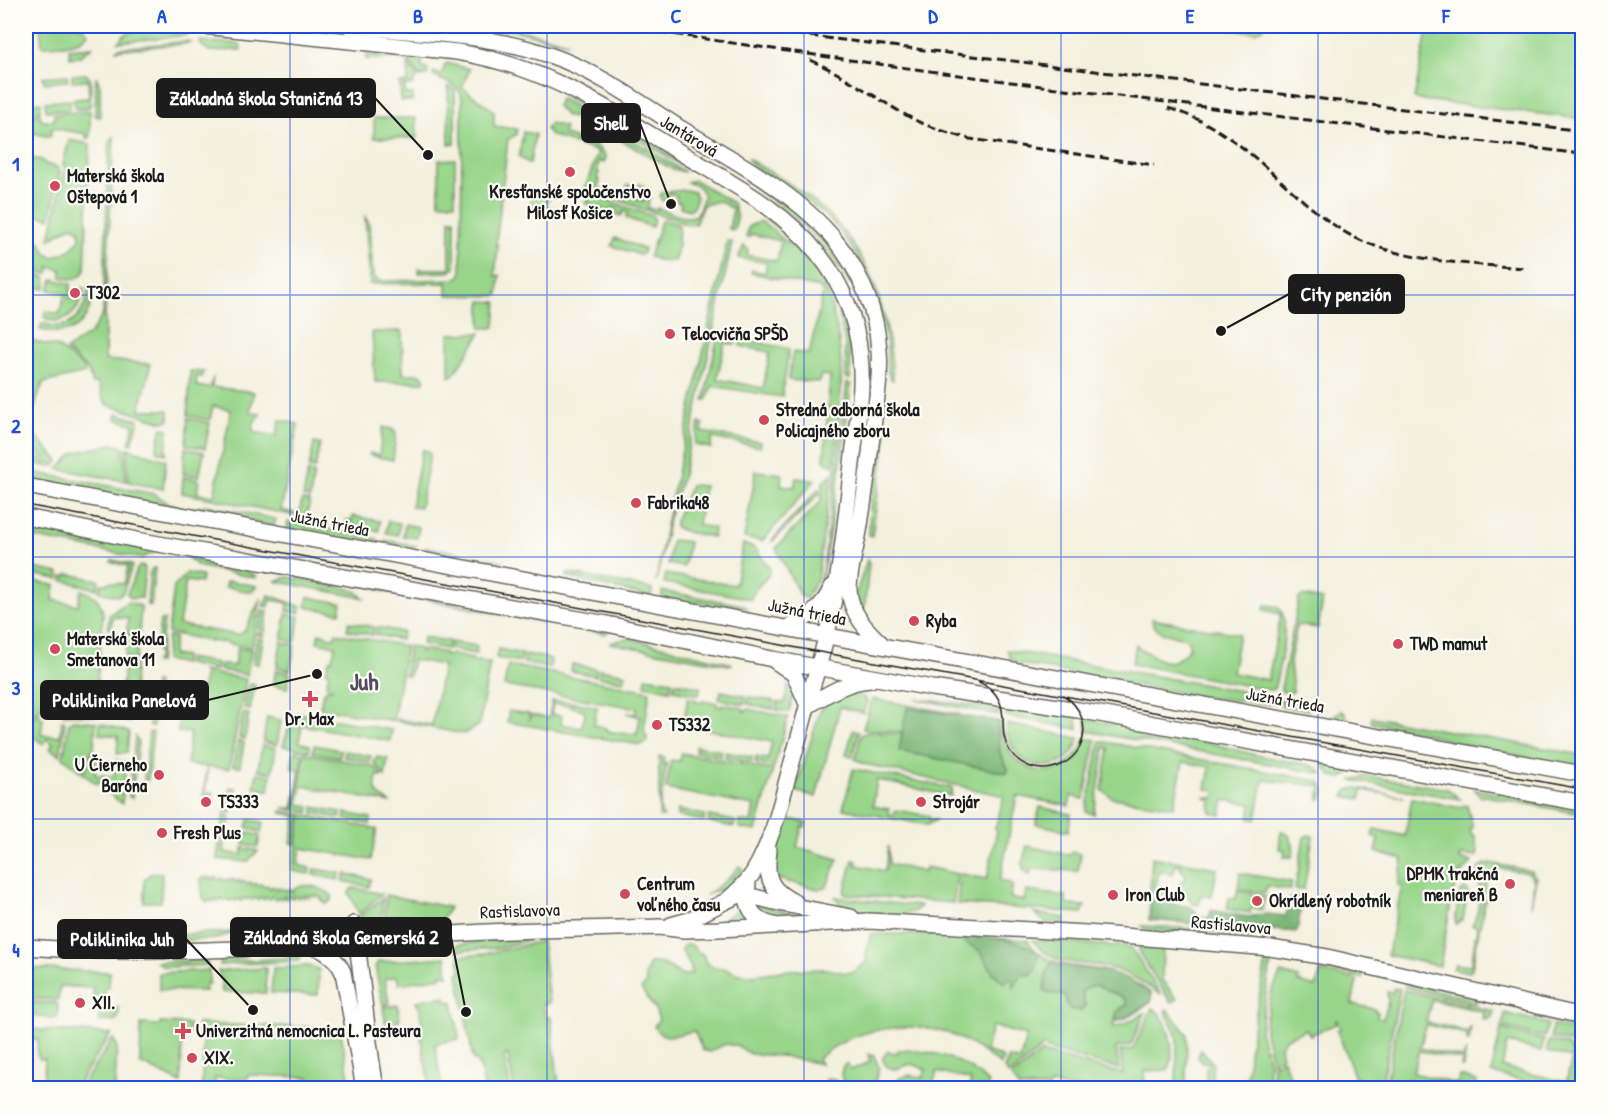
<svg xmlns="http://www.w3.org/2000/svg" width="1608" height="1114" viewBox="0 0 1608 1114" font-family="'Patrick Hand',sans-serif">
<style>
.green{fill:#98d58a;stroke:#5a7853;stroke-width:1.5}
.forest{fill:#7ab676;stroke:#4b6949;stroke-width:1.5}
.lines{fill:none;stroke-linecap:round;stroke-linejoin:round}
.minor-casing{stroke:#686660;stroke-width:18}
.minor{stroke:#fff;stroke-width:15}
.tram{stroke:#1c1c1c;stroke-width:1.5}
.rail{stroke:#1c1c1c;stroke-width:3;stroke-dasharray:9 4.5;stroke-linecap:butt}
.grid{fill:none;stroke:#1d4ed8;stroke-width:1.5;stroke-opacity:0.55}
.poi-dot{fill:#d1495b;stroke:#fdfcf7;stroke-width:2}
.labels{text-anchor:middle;stroke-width:4.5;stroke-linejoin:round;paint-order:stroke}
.street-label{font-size:18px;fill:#1c1c1c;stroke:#fdfcf7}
.poi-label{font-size:18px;font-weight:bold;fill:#1c1c1c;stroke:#fdfcf7;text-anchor:start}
.district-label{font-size:24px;font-weight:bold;fill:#534a5f;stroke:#fdfcf7}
.leader{fill:none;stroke:#1c1c1c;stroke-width:2}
.callout-dot{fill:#1c1c1c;stroke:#fdfcf7;stroke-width:2}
.callout{fill:#1c1c1c;stroke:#1c1c1c;stroke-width:2}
.callout-label{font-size:20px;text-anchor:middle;font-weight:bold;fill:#fff}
.neatline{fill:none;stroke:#1d4ed8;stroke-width:2}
.grid-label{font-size:20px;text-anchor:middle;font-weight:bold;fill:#1d4ed8}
</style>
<rect width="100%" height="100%" fill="#fdfcf7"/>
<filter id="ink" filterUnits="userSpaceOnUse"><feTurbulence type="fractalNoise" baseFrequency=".0167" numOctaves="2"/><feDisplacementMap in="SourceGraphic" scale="12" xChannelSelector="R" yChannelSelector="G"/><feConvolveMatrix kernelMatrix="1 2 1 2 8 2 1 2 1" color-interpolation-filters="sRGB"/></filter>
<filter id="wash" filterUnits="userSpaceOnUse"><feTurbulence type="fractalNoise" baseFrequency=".008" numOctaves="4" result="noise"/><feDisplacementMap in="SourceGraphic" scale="24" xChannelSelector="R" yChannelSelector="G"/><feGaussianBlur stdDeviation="1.35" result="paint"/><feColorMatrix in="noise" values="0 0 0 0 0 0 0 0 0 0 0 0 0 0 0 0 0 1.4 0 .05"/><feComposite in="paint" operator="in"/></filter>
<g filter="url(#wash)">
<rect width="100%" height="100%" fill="#f4f0de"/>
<path class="green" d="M 40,26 C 54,25 81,20 88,33 C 82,47 55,45 42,46 Z
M 475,26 L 504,26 L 568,42 L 567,43 L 516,31 Z
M 1186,26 L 1266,26 L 1256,32 Z
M 1428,26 L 1582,26 L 1582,119 L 1414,99 Z
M 136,28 L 174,33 L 191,34 L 182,36 L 118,42 L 123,36 Z
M 187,41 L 191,42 L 184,44 L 116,50 L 119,48 Z
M 200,41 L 240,44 L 241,50 L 209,51 L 201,45 Z
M 92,47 L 80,56 L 70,58 L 69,49 Z
M 368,54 L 423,59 L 421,67 L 428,70 L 427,76 L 418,74 L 410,63 L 400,58 L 366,59 L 366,55 Z
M 446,63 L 470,69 L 462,87 L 494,111 L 494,126 L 517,129 L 516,135 L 508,139 L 496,245 L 498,245 L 495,276 L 500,275 L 498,295 L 495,296 L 447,295 L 447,283 L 370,284 L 365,217 L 369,223 L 373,274 L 376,279 L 380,281 L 455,279 L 461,275 L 462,100 C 461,84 446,82 434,77 L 433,72 L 441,75 Z
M 408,64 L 417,76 L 424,77 L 416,77 L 413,85 L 405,86 L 405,94 L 413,94 L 413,101 L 401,101 L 400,83 L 408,83 Z
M 86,74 L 91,80 L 90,106 L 88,108 L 76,109 L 73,99 L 89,98 L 88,80 L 72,81 L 72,75 Z
M 67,75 L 68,81 L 44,83 L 43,77 Z
M 96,76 L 100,86 L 100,117 L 95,116 Z
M 448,86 L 455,90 L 455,144 L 449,144 Z
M 563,91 L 691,167 L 690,170 L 561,94 Z
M 560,99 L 591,115 L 685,172 L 672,169 L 586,120 L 566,116 L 557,106 Z
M 70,100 L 70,108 L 68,110 L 46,111 L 45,102 Z
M 41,102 L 40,112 L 26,113 L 26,104 Z
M 90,111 L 90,138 L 86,138 L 86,134 L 52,128 L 50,137 L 26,131 L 26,116 L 40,115 L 42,121 L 54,121 L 54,114 Z
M 374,118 L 416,118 L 417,138 L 374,138 Z
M 550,123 L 565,127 L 563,134 L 598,147 L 606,158 L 604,163 L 599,161 L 597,170 L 599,172 L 597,179 L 600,180 L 598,188 L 623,197 L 628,185 L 637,188 L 639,184 L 644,186 L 643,190 L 640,190 L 642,192 L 639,193 L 641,196 L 640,198 L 637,197 L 636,200 L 644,202 L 645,200 L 642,199 L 644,193 L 647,193 L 645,191 L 650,189 L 648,208 L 656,210 L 657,208 C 670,212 684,221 697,215 L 704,196 L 699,187 L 687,182 L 695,180 L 733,203 L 737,218 L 734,230 L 729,229 L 733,209 L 719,201 L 703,205 L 695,224 L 688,225 L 585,188 L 598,152 L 550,135 L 546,129 Z
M 523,132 L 535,134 L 530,164 L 519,157 Z
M 114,136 L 105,318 L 105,360 L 150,364 C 149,382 142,393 140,410 L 169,410 L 169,420 L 163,422 L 108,405 L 102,397 L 98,383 L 92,384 L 88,370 L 66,350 L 91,333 L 103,314 L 109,142 Z
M 69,140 L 90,144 L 85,270 C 79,281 71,280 61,277 L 62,270 L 50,267 L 48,274 L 26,269 L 26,241 L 31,242 L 32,240 L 42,242 L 41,246 L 43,247 L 46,254 L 55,257 L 70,250 L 80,239 L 79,229 L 71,226 L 50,239 L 65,166 L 63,165 Z
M 26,157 L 42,160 L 45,164 L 57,167 L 60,171 L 50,218 L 26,212 Z
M 747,158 C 770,172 795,186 816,203 C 871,250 889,311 893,380 C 885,374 887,360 887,350 C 885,322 876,296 864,271 C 853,246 832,219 810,203 C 791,189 758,175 747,158 Z
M 455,159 L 455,203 L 439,203 L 439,160 Z
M 754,183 C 796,208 828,235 853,281 L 849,283 C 822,239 795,218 755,188 L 753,186 Z
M 686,190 L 694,192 L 697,197 L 693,208 L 689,210 L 680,207 L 681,203 L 676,201 L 677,196 L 669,193 L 666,201 L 662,201 L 660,197 L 662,192 Z
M 540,193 L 549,197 L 546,206 L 555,209 L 553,213 L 542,216 L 531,212 L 529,208 L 532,197 Z
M 590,194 L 652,216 L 654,218 L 652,227 L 626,218 L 628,213 L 624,211 L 621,216 L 616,214 L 617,209 L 613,207 L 611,212 L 585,203 Z
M 764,217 C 784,221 806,250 819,265 L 814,264 L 795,243 Z
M 450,219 L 455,219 L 455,268 L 449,272 L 419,273 L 419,269 L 450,269 Z
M 664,220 L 679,225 L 679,228 L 677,254 L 674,261 L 662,261 L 649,257 L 661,221 Z
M 761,221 C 781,237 810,259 823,282 C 828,291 830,302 833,312 C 847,364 840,410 834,463 L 832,465 L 828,464 L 824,460 L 830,376 L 821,375 L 819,382 L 788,380 L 793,352 L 809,354 L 823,293 L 820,288 L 751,273 L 752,270 L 765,273 L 767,263 L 738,258 L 744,246 L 748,249 L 747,255 L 777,261 L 781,241 L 751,234 L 750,237 L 746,237 L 749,226 Z
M 615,238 L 644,249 L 643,253 L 640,255 L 612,246 Z
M 727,241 L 732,242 L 683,474 L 669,518 L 656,582 L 665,530 Z
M 26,273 L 45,277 L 47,282 L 45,289 L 26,285 Z
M 53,279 L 71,284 L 69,298 L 78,301 L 81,288 L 84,288 C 82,309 65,329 44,317 L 45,311 L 59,314 L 65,294 L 49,290 Z
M 88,287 L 93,287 C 90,323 77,338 40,330 L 42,323 C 49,325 56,327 62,326 C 80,322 88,303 88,287 Z
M 835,296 C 848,314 852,356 850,379 L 846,378 L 845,343 Z
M 481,301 L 497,302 L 495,326 L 493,328 L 481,328 Z
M 402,331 L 403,374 L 421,374 L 421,376 L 424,377 L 424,382 L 375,382 L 372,332 Z
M 481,333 L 454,374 L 449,377 L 449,334 Z
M 724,336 L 736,338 L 735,345 L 725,343 L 717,379 L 763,388 L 770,352 L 740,346 L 741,339 L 789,349 L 782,397 L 712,386 L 707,400 L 704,400 L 717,339 Z
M 27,340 L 58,347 L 84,368 L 85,373 L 43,383 L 30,419 L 26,423 Z
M 190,371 L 204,372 L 202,377 L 197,376 L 196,386 L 210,388 L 213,377 L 212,387 L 254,392 L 250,412 L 260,414 L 254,422 L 253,432 L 276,436 L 280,420 L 298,424 L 281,510 L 299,514 L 302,500 L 310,501 L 306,518 L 182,493 L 183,477 L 199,480 L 197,493 L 214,496 L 231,410 L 213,406 L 210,420 L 188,415 Z
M 847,383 L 851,384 L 843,451 L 819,597 L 814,596 L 818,588 L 823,569 Z
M 117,414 L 139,420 L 132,444 L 129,443 L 134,425 L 116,419 Z
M 188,418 L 210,423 L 205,448 L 186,445 Z
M 883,420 L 888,423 L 872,536 L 869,535 L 870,506 L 881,421 Z
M 699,423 L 703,424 L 702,432 L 761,442 L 760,447 L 712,438 L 711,448 L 695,445 Z
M 383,427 L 392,429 L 396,433 L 393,460 L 369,455 L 370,453 L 379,455 Z
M 162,428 L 168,429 L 166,454 L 156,451 Z
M 26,431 L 33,434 L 59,461 L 54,466 L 26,441 Z
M 314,443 L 320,444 L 315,469 L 309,468 Z
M 112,444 L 124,447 L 126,481 L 58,469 L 74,453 Z
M 26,446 L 51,467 L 26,462 Z
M 127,448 L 166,460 L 163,489 L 128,482 Z
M 185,448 L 204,452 L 199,477 L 183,474 Z
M 422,450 L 428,451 L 430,455 L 420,507 L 411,506 Z
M 26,471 L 155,494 C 170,506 188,512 206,505 L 276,519 L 274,526 L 26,480 Z
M 308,471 L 314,473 L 310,498 L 303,497 Z
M 756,471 L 782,474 L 781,485 L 794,487 L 796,478 L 815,480 L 767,536 L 762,541 L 744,538 Z
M 832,474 L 817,579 L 806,599 L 799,594 L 776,548 L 821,501 L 823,482 Z
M 691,485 L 704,486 L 698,525 L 714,528 L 713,537 L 686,532 L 675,527 L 675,521 Z
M 819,489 L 819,494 L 772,542 L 772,540 Z
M 353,516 L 380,521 L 379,531 L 346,524 L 347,520 L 352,521 Z
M 388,521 L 400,523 L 398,535 L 386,533 Z
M 288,522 L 378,539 L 376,543 L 372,545 L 287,529 Z
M 26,524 L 158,551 L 141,558 L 26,536 Z
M 405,524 L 419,527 L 417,538 L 403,536 Z
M 385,540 L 416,546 L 407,552 L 383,546 Z
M 673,540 L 689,542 L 684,567 L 668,564 L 671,542 Z
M 743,544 L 755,548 L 770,569 C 769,581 754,585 751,599 L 664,583 L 666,574 L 735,585 Z
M 426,547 L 461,553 L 459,557 L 455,559 L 432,555 Z
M 468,555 L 502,561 C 491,565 473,567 468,555 Z
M 187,557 L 249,572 L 256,576 L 256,578 L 198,566 Z
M 112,560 L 130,564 L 132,566 L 123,593 L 118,596 L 99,592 L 101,584 L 107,584 L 108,582 L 124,584 L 128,566 L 111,562 Z
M 867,560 L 869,564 L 864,611 L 861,613 L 856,594 Z
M 140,566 L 144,567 L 145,569 L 142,598 L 131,598 L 127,594 L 137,569 Z
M 29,567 L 59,573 L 58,579 L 26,573 L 26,569 L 28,570 Z
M 153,568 L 155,568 L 151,606 L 147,605 L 150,572 Z
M 187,573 L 202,576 L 201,583 L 186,581 L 179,625 L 239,635 L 245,630 L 261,598 L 252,648 L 225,643 L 222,641 L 221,643 L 179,635 L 179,633 L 178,635 L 168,633 L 174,587 Z
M 567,573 L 652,589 L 651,597 L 567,577 Z
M 68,574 L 99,580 L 97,589 L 61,580 L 62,576 L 67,577 Z
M 288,577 L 350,589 L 357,592 L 364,598 L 275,581 Z
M 26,580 L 55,585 L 53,600 L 78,605 L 81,590 C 95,594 101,600 103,614 L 95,707 L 98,716 L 63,714 L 64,696 L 45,694 L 44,708 L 40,707 L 26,720 L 26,633 L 28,619 L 26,618 Z
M 229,581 L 257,586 L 251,592 L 225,587 L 226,582 Z
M 375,589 L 541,618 L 541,622 L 381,591 Z
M 662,591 L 743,605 L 747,608 L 662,599 Z
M 269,595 L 302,607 L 300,613 L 287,611 L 288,603 L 271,600 L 269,607 L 263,606 Z
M 1302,596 L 1323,600 L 1318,628 L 1297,625 L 1290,662 L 1293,692 L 1287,693 L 1281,691 L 1281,688 L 1299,598 Z
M 308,597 L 342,603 L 340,613 L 306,607 Z
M 127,602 L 141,606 L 139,634 L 127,633 L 128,618 L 113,617 L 111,629 L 108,628 L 109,615 Z
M 1265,605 C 1270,605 1276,606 1279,608 C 1292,619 1278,674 1274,689 L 1270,690 L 1132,664 L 1136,644 C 1142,652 1148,652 1157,658 C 1170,667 1182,659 1190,646 L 1186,638 L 1162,633 L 1153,625 L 1152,619 L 1239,634 L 1232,673 L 1268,680 L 1281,614 L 1264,610 Z
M 262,610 L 268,611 L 264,636 L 258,635 Z
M 286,614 L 300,617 L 295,642 L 282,639 Z
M 544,619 L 607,631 L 608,632 L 605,634 L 543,622 Z
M 160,620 L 164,620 L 159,663 L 155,663 L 156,659 L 158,659 L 157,647 L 159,645 L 157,643 L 160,643 L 158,640 Z
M 349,622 L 374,627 L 373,635 L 347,630 Z
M 377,627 L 403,632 L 401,640 L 376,635 Z
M 319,633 L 334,638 L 336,633 L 406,646 L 393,721 L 320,708 L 323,692 L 325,693 L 326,689 L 332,689 L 326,685 L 329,673 L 326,672 L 329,660 L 332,660 L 335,646 L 317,642 Z
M 127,635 L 139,636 L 136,659 L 125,658 Z
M 168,636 L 175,637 L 172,655 L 185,657 L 184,664 L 165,660 Z
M 423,637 L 449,641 L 447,649 L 422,644 Z
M 257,638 L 263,639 L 259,664 L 253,663 Z
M 629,638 L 733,664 L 729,665 L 609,643 Z
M 281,642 L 295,645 L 290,670 L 277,667 Z
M 451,642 L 477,646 L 476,654 L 450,649 Z
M 409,646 L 420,649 L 420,651 L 422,651 L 423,649 L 445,653 L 445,656 L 449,656 L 450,654 L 473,659 L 473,661 L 478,662 L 479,659 L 488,664 L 490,662 L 479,725 L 464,734 L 396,721 L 396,719 L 432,725 L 443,665 L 413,660 L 409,676 L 405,675 Z
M 237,648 L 251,650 L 247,675 L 219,670 L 220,664 L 234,666 Z
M 498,649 L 523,654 L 521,662 L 496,658 Z
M 1007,650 L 1269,696 L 1272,697 L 1273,700 L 1270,704 L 1202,697 L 1016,663 L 1009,656 Z
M 526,654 L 551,659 L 550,668 L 524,663 Z
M 188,658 L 217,663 L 216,670 L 187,664 Z
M 124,661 L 136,662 L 133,690 L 122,690 Z
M 572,664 L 597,669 L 596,676 L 571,671 Z
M 508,665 L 650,691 L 644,730 L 647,738 L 646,743 L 640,745 L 507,722 L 509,711 L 529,714 L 529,721 L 531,715 L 549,718 L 552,701 L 571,702 L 570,706 L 553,704 L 551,714 L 562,716 L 561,724 L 581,728 L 585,715 L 584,710 L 572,707 L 573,702 L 597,707 L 594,725 L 606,728 L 606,730 C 617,735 624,732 637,734 L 640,717 L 627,713 L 636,714 L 637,708 L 504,686 Z
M 600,669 L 626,674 L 624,681 L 599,677 Z
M 276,670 L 290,673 L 287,688 L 273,685 Z
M 201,671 L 246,679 L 229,769 L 208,767 L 205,792 L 214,793 L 212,797 L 202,796 L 204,793 L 207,767 L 187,764 L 190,733 L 178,732 L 181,695 L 200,697 L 205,672 Z
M 646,677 L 672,681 L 670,690 L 645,685 Z
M 154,682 L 157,682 L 153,727 L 149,726 Z
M 675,682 L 700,687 L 699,695 L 673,690 Z
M 249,684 L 255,685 L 250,710 L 244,709 Z
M 788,685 L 794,691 L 789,712 L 776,710 L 777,702 L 785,703 Z
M 721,691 L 746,696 L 744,704 L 719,699 Z
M 122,692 L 133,693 L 130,722 C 107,720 101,717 103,693 L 106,693 L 105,705 L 120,707 Z
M 840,693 L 864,697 L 864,700 L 867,700 L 863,713 L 840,707 L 816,797 L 795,791 L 820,711 L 827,703 Z
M 749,697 L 774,701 L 773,709 L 747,704 Z
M 688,698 L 697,700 L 696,702 L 701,703 L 702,701 L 717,703 L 717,706 L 721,707 L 722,704 L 743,708 L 743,711 L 747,711 L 748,709 L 788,717 L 774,767 L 755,763 L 756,757 L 768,759 L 772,742 L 683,725 Z
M 872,699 L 960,714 L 907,708 L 903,732 L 863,729 Z
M 916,699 L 999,708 L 999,715 Z
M 1280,699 L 1306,703 L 1308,710 L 1282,707 Z
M 1006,708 L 1077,717 L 1078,729 L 1006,716 Z
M 39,711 L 40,717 L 43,718 L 41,735 L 60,736 L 62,720 L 64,720 L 65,723 L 60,755 L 50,749 L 53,744 L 47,739 L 43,744 L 26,731 L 26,724 Z
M 1340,711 L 1344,712 L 1351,725 L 1329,720 Z
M 243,713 L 249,714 L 245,739 L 239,738 Z
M 298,713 L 392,730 L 390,741 L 302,725 L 299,742 L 310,745 L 309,751 L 283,746 L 291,720 L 288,719 Z
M 267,717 L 281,720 L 277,745 L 263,742 Z
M 1372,717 L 1582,755 L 1582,767 L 1459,744 L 1421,732 L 1373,723 L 1371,722 Z
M 1086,719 L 1202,741 L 1256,755 L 1309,765 L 1316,768 L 1323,774 L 1087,731 Z
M 73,720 L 96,722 L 94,747 L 81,772 L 63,757 L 69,723 Z
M 997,721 L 1002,722 C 1002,778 1069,789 1085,738 L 1096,740 L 1084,799 L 1071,796 L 1069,806 L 1017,796 L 1000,880 L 1013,885 L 1010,898 L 1024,901 L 1026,891 L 1066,896 L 1066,905 L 1085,906 L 1082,913 L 957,904 L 961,874 L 987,879 L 997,830 L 995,829 L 1004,796 L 864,764 L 855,759 L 861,735 L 867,732 L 902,734 L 900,751 L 1008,769 L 1000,753 Z
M 100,723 L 129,732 L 127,752 L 117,754 L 118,736 L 99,734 Z
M 1007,724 L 1079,738 C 1067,783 1005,771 1007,724 Z
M 853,730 L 859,732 L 852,757 L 846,755 Z
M 149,732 L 153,732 L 148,780 L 144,780 Z
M 135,737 L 138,742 L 132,798 L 129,797 Z
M 238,741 L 244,742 L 240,767 L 233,766 Z
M 1100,741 L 1318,781 L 1323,785 L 1325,791 L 1321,799 L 1319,799 L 1321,786 L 1263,780 L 1256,820 L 1249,819 L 1251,804 L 1224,800 L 1221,815 L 1212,813 L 1210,809 L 1211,800 L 1205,798 L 1205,797 L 1214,798 L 1215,790 L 1206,789 L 1210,767 L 1183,762 L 1174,807 L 1113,798 L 1102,790 L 1109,748 L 1105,747 L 1094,814 L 1086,812 Z
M 262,745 L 276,748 L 272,773 L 258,770 Z
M 314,745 L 341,750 L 340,757 L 313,752 Z
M 696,746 L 722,751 L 721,757 L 695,752 Z
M 294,751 L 303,753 L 294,810 L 283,808 L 293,808 L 300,770 L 291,768 Z
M 345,751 L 371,756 L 370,762 L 344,757 Z
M 94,752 L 94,757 L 97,758 L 95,775 L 114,776 L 116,760 L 126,762 L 122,804 L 105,790 L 107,786 L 100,781 L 97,784 L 83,774 Z
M 726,752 L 752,757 L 751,763 L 725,758 Z
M 305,753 L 373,766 L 382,776 L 377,776 C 373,796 377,793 391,803 L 302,786 L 298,804 L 310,806 L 309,813 L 295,810 Z
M 681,753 L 773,770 L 756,831 L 739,828 L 740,821 L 751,823 L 754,806 L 666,789 L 671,760 L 680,761 Z
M 659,756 L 664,757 L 663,765 L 666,765 L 667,761 L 660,807 L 661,813 L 664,817 L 659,817 Z
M 376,757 L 388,759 L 385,776 L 374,763 Z
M 1322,762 L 1357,769 L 1342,778 L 1331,776 Z
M 853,769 L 952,788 L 951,796 L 877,780 L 873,806 L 889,809 L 889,814 L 893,815 L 896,810 L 929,816 L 929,819 L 936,820 L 927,825 L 843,809 Z
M 257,773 L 271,776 L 269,791 L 254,788 Z
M 1367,776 L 1448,789 L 1460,799 L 1351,780 Z
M 230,787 L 236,788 L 231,813 L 225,812 Z
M 1356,788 L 1404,797 L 1363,790 L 1360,799 L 1344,796 L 1348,790 Z
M 1474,789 L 1582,809 L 1582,814 L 1485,796 L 1481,797 Z
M 1412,798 L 1456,807 L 1467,805 L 1473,828 L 1470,829 L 1472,836 L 1475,836 L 1478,853 L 1476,857 L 1461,855 L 1460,859 L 1472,862 L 1458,878 L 1453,893 L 1440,966 L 1387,955 L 1402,886 L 1398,885 L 1403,859 L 1376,852 L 1379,838 L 1372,836 L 1374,829 L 1405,836 Z
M 314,807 L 341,812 L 340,818 L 313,813 Z
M 1040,807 L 1071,814 L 1068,831 L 1036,824 Z
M 678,810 L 705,815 L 704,821 L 677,816 Z
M 281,811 L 300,814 L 295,844 L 291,843 L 296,816 L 281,813 Z
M 786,812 L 788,812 L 787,818 L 806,823 L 805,827 L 802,827 L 797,847 L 838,859 L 826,888 L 818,889 L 777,879 L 771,870 Z
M 345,813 L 371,818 L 370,824 L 344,819 Z
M 224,815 L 230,816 L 226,842 L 220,841 Z
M 302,815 L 377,829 L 371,860 L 301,848 L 298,865 L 310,868 L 309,874 L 292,871 Z
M 709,816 L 735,821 L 734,827 L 708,822 Z
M 249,820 L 263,822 L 261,833 L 247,827 Z
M 1281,831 L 1287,833 C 1292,841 1296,848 1292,857 L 1284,857 L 1285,850 L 1279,849 Z
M 246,832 L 260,836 L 258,847 L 244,845 Z
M 1308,835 L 1313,836 L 1304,889 L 1295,890 L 1304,837 Z
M 219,844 L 225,845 L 224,852 L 242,855 L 243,848 L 258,851 L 247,862 L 217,859 Z
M 888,846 L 889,864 L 924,872 L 925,867 L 958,874 L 953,903 L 844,894 L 853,860 L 857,861 L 856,865 L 885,871 Z
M 1027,846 L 1070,855 L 1072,852 L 1081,854 L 1078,871 L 1031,869 L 1030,875 C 1017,870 1024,857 1027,846 Z
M 1152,857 L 1217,868 L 1212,897 L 1201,895 L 1199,905 L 1193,904 L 1179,883 L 1187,877 L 1180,868 L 1181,865 L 1176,864 L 1174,873 L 1170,875 L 1168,872 L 1159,871 L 1155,891 L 1167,892 L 1169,895 L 1150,893 Z
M 1490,863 L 1532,871 L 1536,878 L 1531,906 L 1534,881 L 1529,873 L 1497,868 L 1486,880 L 1485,900 L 1472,969 L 1470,972 L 1453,969 L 1455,964 L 1471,966 L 1477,926 L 1472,925 C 1482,910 1479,887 1478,870 L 1485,864 L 1489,865 Z
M 739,866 L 743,869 L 727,887 L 706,895 L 729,878 Z
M 314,869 L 340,873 L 339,880 L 313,875 Z
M 151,873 L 162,873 L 161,902 L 144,902 L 144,880 Z
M 1240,873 L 1292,882 L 1290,890 L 1267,886 L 1265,893 L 1238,889 Z
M 345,874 L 371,879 L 369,887 L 343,881 Z
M 205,877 L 207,879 L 210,877 L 213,880 L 216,877 L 219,880 L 222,878 L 224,881 L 227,879 L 230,881 L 233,879 L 236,882 L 239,880 L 241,883 L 244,881 L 247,884 L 250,882 L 253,885 L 256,883 L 258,886 L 261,884 L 264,887 L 267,885 L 270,888 L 273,886 L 275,889 L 278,887 L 281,890 L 284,888 L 286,891 L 290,889 L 292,892 C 302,881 316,886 329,893 L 332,896 L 332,900 L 326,904 L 318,895 L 315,897 L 312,895 L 309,898 L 306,895 L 304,898 L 301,896 L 298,898 L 295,896 L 292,898 L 289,896 L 286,899 L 284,896 L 281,899 L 278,897 L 275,899 L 272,897 L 269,899 L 266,897 L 264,900 L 261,897 L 258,900 L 255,898 L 252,900 L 249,898 L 247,900 L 244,898 L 241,901 L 238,899 L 235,901 L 232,899 L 230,901 L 227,899 L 224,901 L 221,899 L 218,902 L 215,899 L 212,902 L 209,900 L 207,902 L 203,898 L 201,879 Z
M 355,888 L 382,894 L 359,914 L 349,893 L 351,889 Z
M 1465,889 L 1468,891 L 1463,919 L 1456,924 L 1455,920 L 1460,893 Z
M 1237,891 L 1265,896 L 1262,910 L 1251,908 L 1250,913 L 1227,909 L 1229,898 L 1236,899 Z
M 386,895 L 449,907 C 441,932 406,927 384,928 Z
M 835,897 L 921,906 C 905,923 864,912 843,908 Z
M 383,898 L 381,924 L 364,923 L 360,916 Z
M 752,903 L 800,915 L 800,918 C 774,920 770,924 752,903 Z
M 743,906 L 749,920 L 722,920 Z
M 1034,913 L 1065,918 L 1064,925 L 1046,923 Z
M 1142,926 L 1204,929 L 1253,935 L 1253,939 L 1146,930 Z
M 236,932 L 215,939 L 158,941 L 163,935 Z
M 871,934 L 937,934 L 1027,940 C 1049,971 1074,964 1106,971 C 1122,975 1137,983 1151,993 L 1151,1002 L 1137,1012 L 1113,1023 L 1114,1027 L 1126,1023 L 1145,1013 L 1131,1045 L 1116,1048 L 1119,1069 L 1048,1049 L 1044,1046 L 1009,1075 L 1004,1069 L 1009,1058 L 1020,1061 L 1026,1036 L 992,1026 L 986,1051 L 1003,1058 L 1001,1065 C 984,1053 969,1041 950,1034 C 908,1019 851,1029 818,1059 L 821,1064 L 781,1056 L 750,1054 L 738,1046 L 725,1044 L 710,1052 L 703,1050 L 694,1031 C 681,1033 661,1043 654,1026 L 659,1020 L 655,1009 L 641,989 L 646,984 L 645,975 L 650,963 C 662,961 672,969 681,975 L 692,974 L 690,965 L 681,950 L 683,946 L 688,944 L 693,946 L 696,951 L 703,954 L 706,963 L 714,967 L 727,969 L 738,974 L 751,975 L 790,970 L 827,969 L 846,973 L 853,972 L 866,962 L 867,947 Z
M 528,937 L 528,940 L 498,948 L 456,951 L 457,945 Z
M 1032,940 L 1131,947 L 1161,995 C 1144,983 1129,973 1108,967 C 1077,960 1057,969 1032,940 Z
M 542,941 L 549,1003 L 544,1004 L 545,1017 L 551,1017 L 559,1088 L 514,1088 L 508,1055 L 504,1056 L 510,1088 L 484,1088 L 480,1065 L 478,1065 L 477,1061 L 473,1059 L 458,973 L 461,972 L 459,956 L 484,954 Z
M 1139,947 L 1163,949 L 1162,980 L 1177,999 L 1171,1003 L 1140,954 Z
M 301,956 L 299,961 L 220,965 L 221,959 L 256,960 Z
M 446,957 L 448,975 L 441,974 L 441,977 L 399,984 L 397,976 L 385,979 L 389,1004 L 383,1005 L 375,967 L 378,962 Z
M 205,960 L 208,965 L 164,967 L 157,962 Z
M 1266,962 L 1271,963 L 1260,1031 L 1269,1063 L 1268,1088 L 1245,1088 L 1251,1038 Z
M 1326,964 L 1364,973 L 1362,978 L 1323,968 Z
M 306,966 L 314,967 L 319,970 L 318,995 L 271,993 L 273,968 Z
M 26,968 L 110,972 L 109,988 L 105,989 L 104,1002 L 96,1002 L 93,999 L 93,988 L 60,986 L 58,1000 L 26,998 Z
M 266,968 L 266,993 L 222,992 L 222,980 L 218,971 Z
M 209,970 L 209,984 L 205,984 L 205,991 L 159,990 L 159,973 Z
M 1321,971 L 1357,980 L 1352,1004 L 1375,1009 L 1375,1011 L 1378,1012 L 1377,1017 L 1383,1019 L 1388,1002 L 1387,992 L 1392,993 L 1394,988 L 1400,989 L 1381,1088 L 1368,1088 L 1368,1083 L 1360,1082 L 1358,1077 L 1355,1078 L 1337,1030 L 1340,1029 L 1336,1019 L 1336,1024 L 1310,1035 L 1306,1029 L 1285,1039 L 1280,1047 L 1282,1057 L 1272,1061 L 1265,1032 L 1265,1023 L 1272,990 L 1281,973 L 1299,978 L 1298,982 L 1316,987 Z
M 1406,983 L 1477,999 L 1476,1004 L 1405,987 Z
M 1404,990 L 1494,1011 L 1492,1017 L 1487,1020 L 1483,1019 L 1484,1012 L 1432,1000 L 1426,1022 L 1468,1032 L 1471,1026 L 1469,1041 L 1467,1041 L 1467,1034 L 1426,1025 L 1420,1048 L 1463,1058 L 1466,1051 L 1463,1067 L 1461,1067 L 1462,1060 L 1419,1051 L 1413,1073 L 1457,1084 L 1459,1076 L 1477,1081 L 1475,1088 L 1447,1088 L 1408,1079 L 1405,1088 L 1385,1088 Z
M 445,996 L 446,1001 L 453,1002 L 459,1039 L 435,1044 L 442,1088 L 430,1088 L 419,1026 L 422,1025 L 419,1005 L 417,1005 L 416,1001 Z
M 26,1002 L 56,1003 L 58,1005 L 57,1018 L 36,1017 Z
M 398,1005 L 400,1019 L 397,1020 L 399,1030 L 387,1032 L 383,1007 Z
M 100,1006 L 119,1008 L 118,1018 L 114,1021 L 99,1021 Z
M 1152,1008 C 1169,1015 1177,1056 1168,1070 L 1145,1071 L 1144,1088 L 1068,1088 L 1051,1084 L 1049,1088 L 1019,1088 L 1011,1077 L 1042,1052 L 1123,1074 L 1120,1051 L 1133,1049 Z
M 1167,1009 L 1187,1034 L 1186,1088 L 1176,1088 L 1177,1039 L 1175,1031 L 1165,1011 Z
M 1537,1012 L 1582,1023 L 1582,1028 L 1536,1017 Z
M 1505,1013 L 1548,1024 L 1545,1035 L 1544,1037 L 1502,1027 Z
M 160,1023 L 189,1024 L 189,1034 L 182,1034 L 181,1083 L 140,1063 L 141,1024 L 160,1025 Z
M 197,1024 L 340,1028 L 351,1088 L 309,1088 L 309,1077 L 248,1075 L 247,1079 L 215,1078 L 215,1088 L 202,1088 L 203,1035 L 196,1034 Z
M 1552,1025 L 1582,1032 L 1582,1045 L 1551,1038 Z
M 1501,1029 L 1544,1040 L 1541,1051 L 1507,1043 L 1502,1067 L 1566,1082 L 1572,1058 L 1546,1052 L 1549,1041 L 1567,1045 C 1576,1058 1591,1074 1577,1088 L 1552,1088 L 1491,1073 Z
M 26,1030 L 28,1029 L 111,1034 L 75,1088 L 43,1088 L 45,1059 L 39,1059 L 39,1055 L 37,1055 L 38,1039 L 31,1039 L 30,1061 L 26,1061 Z
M 113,1039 L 117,1045 L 115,1088 L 80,1088 Z
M 898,1050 C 932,1049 965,1059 989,1083 L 987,1088 L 969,1088 L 971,1080 L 937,1072 L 932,1088 L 896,1088 L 899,1078 L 910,1075 L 923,1078 L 926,1069 L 911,1064 L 896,1069 L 888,1068 L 883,1061 L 883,1057 L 888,1051 L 890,1053 L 898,1053 Z
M 1201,1050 L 1213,1063 L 1211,1088 L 1202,1088 L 1206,1083 L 1206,1067 L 1209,1067 L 1210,1063 L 1202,1062 L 1198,1057 Z
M 868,1054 L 874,1056 L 879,1067 L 875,1082 L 869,1088 L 844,1088 L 841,1074 L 843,1066 L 847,1063 L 851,1070 L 870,1062 Z
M 1283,1060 L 1295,1088 L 1272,1088 L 1273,1064 Z
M 828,1078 L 835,1079 L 839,1088 L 820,1088 Z"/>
<path class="forest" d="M 907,708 L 997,721 L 1000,753 L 1008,769 L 1007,773 L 899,751 Z
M 1303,895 L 1297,932 L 1149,920 L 1150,899 L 1190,907 L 1195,910 L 1199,916 L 1209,918 L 1211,910 L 1248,917 L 1265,914 L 1286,916 L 1290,899 Z
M 967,936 C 987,937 1023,939 1038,953 L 1036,966 L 1032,974 L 1021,976 L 1014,987 L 1012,979 L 1009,979 L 1004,983 L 994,974 L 980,951 L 962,941 Z
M 1053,961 C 1070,969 1087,968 1104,971 C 1122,974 1137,983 1151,993 L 1151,1002 L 1124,1019 L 1115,1020 C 1116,1011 1119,1009 1127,1005 L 1124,998 L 1097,986 L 1091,986 L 1082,991 L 1085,1006 L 1080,1011 L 1070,1009 L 1066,1004 L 1066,998 L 1063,995 L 1051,994 L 1044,990 L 1047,971 Z"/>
</g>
<g filter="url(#ink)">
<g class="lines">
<g class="minor-casing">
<path id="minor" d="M 203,26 L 457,52 C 543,66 600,104 673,148 C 723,179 782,207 819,255 C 842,283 857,320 860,356 C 864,389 857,423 853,455 C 847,508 842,562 831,614 C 827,638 820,661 813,684 C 805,716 796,748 787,780 C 779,812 770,845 753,873 C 746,884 736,893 726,901
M 349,26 C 417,33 487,33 552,56 C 598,72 639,102 680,128 C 730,158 798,194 834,239 C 860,270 877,311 879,351 C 881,373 877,397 874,419 C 870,457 865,494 859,531 C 856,549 849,570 849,589 C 850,613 867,631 884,646
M 26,486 C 544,583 1063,681 1582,774
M 26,517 L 142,541 L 607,624 L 772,659 L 932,688 L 1078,710 L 1582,803
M 787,628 C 808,618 822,609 832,587
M 775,661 L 794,674 L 808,706
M 808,706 C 827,694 848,681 871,680
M 769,850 C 765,879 770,890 796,903
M 748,885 C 744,905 753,921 774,925
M 354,924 C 363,979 366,1034 376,1088
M 671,925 L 689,920 L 726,901 L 742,894 L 783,904 L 851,917
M 311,945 C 324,950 337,959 343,972 L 364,1088
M 26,947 C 168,958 309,945 451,934 C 520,929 590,929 659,927 L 684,930 L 719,929 L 869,921 L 1086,933 L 1270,948 L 1327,957 L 1582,1016"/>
</g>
<use href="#minor" class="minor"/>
<path class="tram" d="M 26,505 L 803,649 L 1582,789
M 979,682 C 988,686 995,691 999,700 C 1005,711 1002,724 1004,736 C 1008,758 1030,773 1052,768 C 1064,765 1074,758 1080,747 C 1089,727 1081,706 1063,695"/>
<path class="rail" d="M 621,26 C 940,76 1261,114 1582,154
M 729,26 L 1582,131
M 810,60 C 848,76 880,102 917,121 C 934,129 952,134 970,139 L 1154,165
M 1168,108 C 1247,132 1279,190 1343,231 C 1393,262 1470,264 1526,268"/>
</g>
</g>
<path class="grid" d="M 290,26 L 290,1088M 547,26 L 547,1088M 804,26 L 804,1088M 1061,26 L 1061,1088M 1318,26 L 1318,1088M 26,295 L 1582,295M 26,557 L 1582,557M 26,819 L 1582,819"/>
<g class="poi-dot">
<circle cx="570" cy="172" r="6"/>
<circle cx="55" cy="186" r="6"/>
<circle cx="75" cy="293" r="6"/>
<circle cx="670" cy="334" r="6"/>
<circle cx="764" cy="420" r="6"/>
<circle cx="636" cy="503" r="6"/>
<circle cx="914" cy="621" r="6"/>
<circle cx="1398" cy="644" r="6"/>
<circle cx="55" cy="649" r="6"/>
<path d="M307 690h6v6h6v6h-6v6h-6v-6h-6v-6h6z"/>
<circle cx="657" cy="725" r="6"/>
<circle cx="159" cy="775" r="6"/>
<circle cx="206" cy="802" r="6"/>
<circle cx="921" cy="802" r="6"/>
<circle cx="162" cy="833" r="6"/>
<circle cx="1510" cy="884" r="6"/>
<circle cx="625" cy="894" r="6"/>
<circle cx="1113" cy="895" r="6"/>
<circle cx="1257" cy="901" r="6"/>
<circle cx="80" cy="1003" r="6"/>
<path d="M180 1022h6v6h6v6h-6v6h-6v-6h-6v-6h6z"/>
<circle cx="192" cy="1058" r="6"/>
</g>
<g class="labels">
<g class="street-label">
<text transform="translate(689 136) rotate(31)" y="6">Jantárová</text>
<text transform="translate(330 523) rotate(11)" y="6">Južná trieda</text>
<text transform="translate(807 612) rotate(11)" y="6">Južná trieda</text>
<text transform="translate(1285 700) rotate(10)" y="6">Južná trieda</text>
<text transform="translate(520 911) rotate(-2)" y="6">Rastislavova</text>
<text transform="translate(1231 925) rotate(5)" y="6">Rastislavova</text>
</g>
<g class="poi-label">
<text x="67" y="182">Materská škola<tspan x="67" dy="21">Oštepová 1</tspan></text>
<text x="570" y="198" text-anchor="middle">Kresťanské spoločenstvo<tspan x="570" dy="21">Milosť Košice</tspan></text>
<text x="87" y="299">T302</text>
<text x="682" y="340">Telocvičňa SPŠD</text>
<text x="776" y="416">Stredná odborná škola<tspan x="776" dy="21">Policajného zboru</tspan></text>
<text x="648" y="509">Fabrika48</text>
<text x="926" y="627">Ryba</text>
<text x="67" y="645">Materská škola<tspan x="67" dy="21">Smetanova 11</tspan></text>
<text x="1410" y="650">TWD mamut</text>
<text x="310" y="725" text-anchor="middle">Dr. Max</text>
<text x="669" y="731">TS332</text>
<text x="147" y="771" text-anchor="end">U Čierneho<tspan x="147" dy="21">Baróna</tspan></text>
<text x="218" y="808">TS333</text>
<text x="933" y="808">Strojár</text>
<text x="174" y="839">Fresh Plus</text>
<text x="1498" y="880" text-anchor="end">DPMK trakčná<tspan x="1498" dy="21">meniareň B</tspan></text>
<text x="637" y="890">Centrum<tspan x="637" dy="21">voľného času</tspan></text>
<text x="1125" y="901">Iron Club</text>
<text x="1269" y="907">Okrídlený robotník</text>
<text x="92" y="1009">XII.</text>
<text x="196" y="1037">Univerzitná nemocnica L. Pasteura</text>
<text x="204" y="1064">XIX.</text>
</g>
<g class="district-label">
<text x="364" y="690">Juh</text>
</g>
</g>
<path class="leader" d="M428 155L375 98M671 204L640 123M1221 331L1289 294M317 674L208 700M466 1012L451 937M253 1010L186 939"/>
<g class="callout-dot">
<circle cx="428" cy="155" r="6"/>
<circle cx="671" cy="204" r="6"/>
<circle cx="1221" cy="331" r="6"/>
<circle cx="317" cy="674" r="6"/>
<circle cx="466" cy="1012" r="6"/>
<circle cx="253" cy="1010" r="6"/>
</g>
<g class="callout">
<rect x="157" y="79" width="218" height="38" rx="6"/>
<rect x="582" y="104" width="58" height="38" rx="6"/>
<rect x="1289" y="275" width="115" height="38" rx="6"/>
<rect x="41" y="681" width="167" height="38" rx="6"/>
<rect x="231" y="918" width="220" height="38" rx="6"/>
<rect x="58" y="920" width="128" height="38" rx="6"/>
</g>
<g class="callout-label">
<text x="266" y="105">Základná škola Staničná 13</text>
<text x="611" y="130">Shell</text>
<text x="1346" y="301">City penzión</text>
<text x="124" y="707">Poliklinika Panelová</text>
<text x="341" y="944">Základná škola Gemerská 2</text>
<text x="122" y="946">Poliklinika Juh</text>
</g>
<rect width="1608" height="1114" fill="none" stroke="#fdfcf7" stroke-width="66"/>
<rect x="33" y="33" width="1542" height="1048" class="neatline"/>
<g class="grid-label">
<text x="162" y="23">A</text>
<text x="418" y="23">B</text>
<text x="676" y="23">C</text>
<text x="933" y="23">D</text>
<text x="1190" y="23">E</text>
<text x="1446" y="23">F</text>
<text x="16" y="171">1</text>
<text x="16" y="433">2</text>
<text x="16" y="695">3</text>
<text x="16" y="957">4</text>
</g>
</svg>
